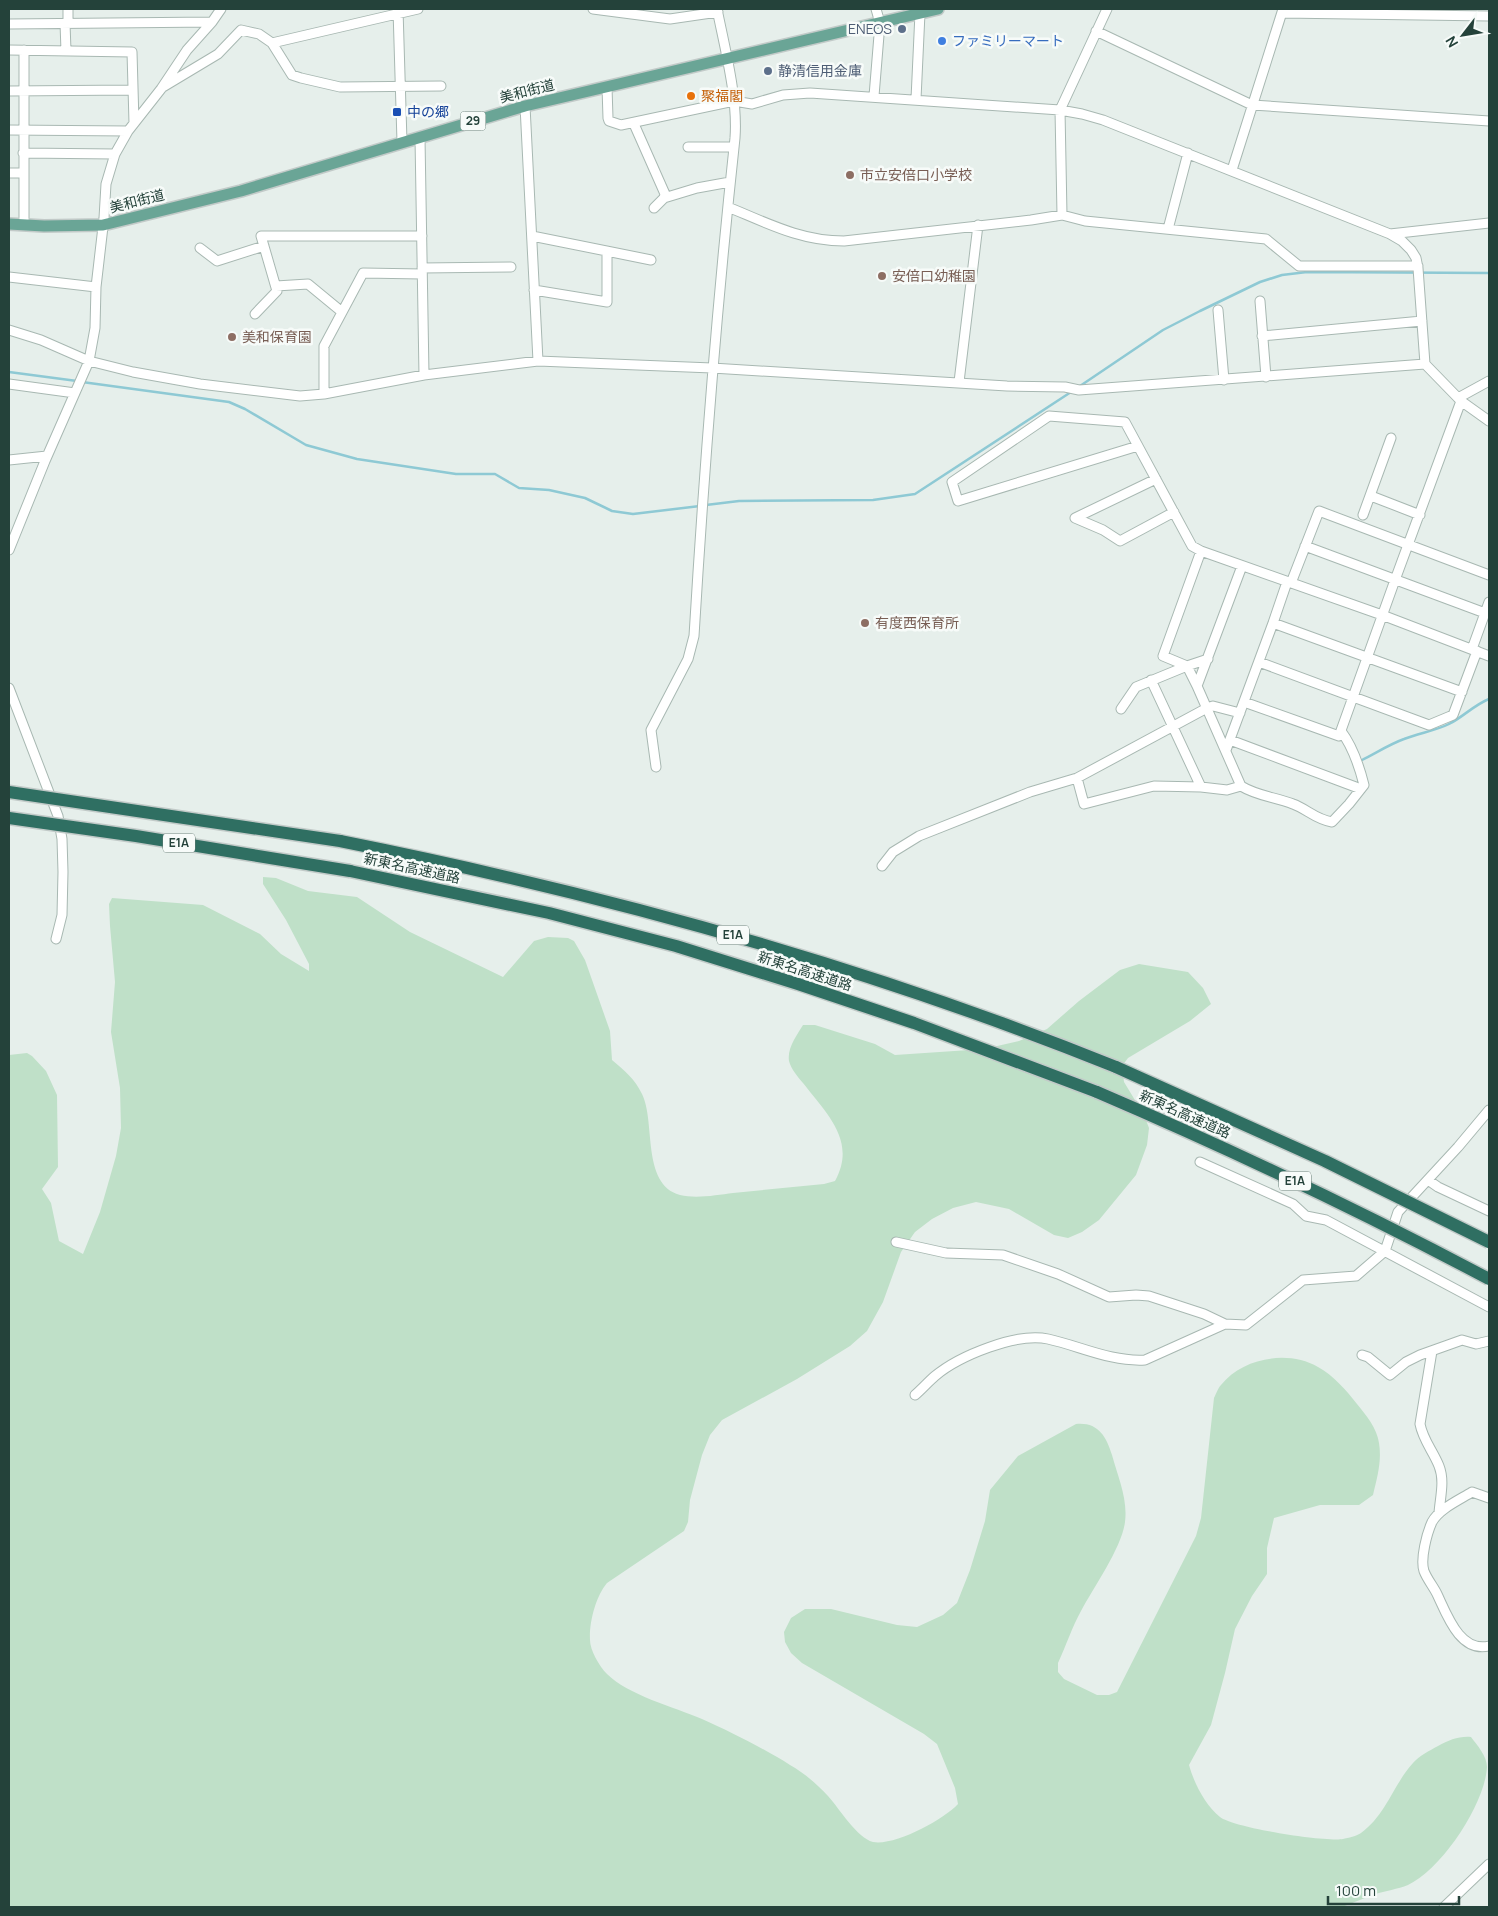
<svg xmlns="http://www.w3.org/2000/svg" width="1498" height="1916" viewBox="0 0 1498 1916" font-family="Manrope,'Noto Sans JP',sans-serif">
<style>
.green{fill:#bfe0c8}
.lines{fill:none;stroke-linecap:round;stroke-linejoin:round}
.stream{stroke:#8ec9d4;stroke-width:2.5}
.minor-casing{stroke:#a8b8b2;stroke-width:11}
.major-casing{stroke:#c2cac8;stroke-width:14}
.highway-casing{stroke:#c2cac8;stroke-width:15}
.minor{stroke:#fff;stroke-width:9}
.major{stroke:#6aa596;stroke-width:11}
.highway{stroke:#2f6f62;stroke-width:12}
.highway-bridge-casing{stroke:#c2cac8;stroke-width:15;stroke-linecap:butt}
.highway-bridge{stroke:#2f6f62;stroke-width:12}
.service-dot{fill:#5c6f8a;stroke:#f7fbf9;stroke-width:2}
.shop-dot{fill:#3f7fe0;stroke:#f7fbf9;stroke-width:2}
.food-dot{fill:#e8710a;stroke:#f7fbf9;stroke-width:2}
.transit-dot{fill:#1a4fb4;stroke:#f7fbf9;stroke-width:2}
.education-dot{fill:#8d6e63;stroke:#f7fbf9;stroke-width:2}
.labels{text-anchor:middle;stroke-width:5;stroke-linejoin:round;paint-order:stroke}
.shield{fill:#f7fbf9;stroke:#637a73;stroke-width:1}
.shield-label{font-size:12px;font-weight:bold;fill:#24423a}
.service-label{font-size:14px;fill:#4e5e75;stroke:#f7fbf9;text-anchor:end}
.shop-label{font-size:14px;fill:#366cbe;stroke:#f7fbf9;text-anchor:start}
.street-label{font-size:14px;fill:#24423a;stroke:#f7fbf9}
.food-label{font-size:14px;fill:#c56008;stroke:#f7fbf9;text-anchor:start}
.transit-label{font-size:14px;fill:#164399;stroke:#f7fbf9;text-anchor:start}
.education-label{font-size:14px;fill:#785e54;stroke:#f7fbf9;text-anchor:start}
</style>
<rect width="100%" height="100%" fill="#e6efeb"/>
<path class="green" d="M 263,877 L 276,878 L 308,891 L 357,897 L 410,932 L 503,977 L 534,941 L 548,937 L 568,938 L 574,941 L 585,960 L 610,1031 L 612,1060 C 624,1070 635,1079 642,1094 C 656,1122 641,1184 680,1195 C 696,1199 717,1195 733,1193 C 763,1190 794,1187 824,1184 L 835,1181 C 857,1141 827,1114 803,1083 C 798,1077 791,1069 789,1061 C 787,1048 797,1035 803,1025 L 815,1025 L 875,1044 L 895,1055 L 984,1049 L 1019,1041 L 1047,1029 L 1079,1001 L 1120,970 L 1139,964 L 1188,972 L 1203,988 L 1211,1004 L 1190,1021 L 1128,1058 L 1122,1066 L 1124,1082 L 1144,1115 L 1149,1128 L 1147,1145 L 1136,1175 L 1099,1220 L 1082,1232 L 1068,1238 L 1054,1235 L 1009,1209 L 976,1202 L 953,1208 L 932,1219 L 915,1232 L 901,1252 L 883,1302 L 867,1331 L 850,1346 L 797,1379 L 722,1420 L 710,1435 L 702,1455 L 690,1500 L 688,1522 L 684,1531 L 607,1583 C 596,1596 589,1622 590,1640 C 590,1650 599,1666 607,1674 C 628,1695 674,1707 702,1719 C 729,1731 765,1749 790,1765 C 804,1773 817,1784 828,1796 C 839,1808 857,1838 873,1842 C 895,1846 943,1820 958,1804 L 955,1788 L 937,1744 L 924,1734 L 802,1663 L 791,1653 L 785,1642 L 784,1632 L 791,1618 L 805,1609 L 831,1609 L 897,1625 L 917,1627 L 943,1615 L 957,1603 L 970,1570 L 985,1521 L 990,1490 L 1018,1456 L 1076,1424 C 1098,1422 1106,1436 1112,1455 C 1118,1477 1128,1499 1125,1522 C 1122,1547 1094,1587 1081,1611 C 1072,1627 1066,1646 1058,1663 L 1058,1672 L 1064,1679 L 1097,1695 L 1109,1695 L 1117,1692 L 1196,1536 L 1201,1518 L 1214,1398 C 1216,1394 1218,1388 1221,1385 C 1243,1357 1289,1350 1318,1367 C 1334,1376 1346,1390 1357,1404 C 1366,1415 1377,1428 1379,1443 C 1382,1461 1377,1478 1373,1495 L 1359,1505 L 1320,1505 L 1274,1518 L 1267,1548 L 1267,1574 L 1252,1596 L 1235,1629 L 1225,1673 L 1211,1725 L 1189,1765 C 1194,1783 1205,1805 1220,1817 C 1234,1828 1325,1842 1343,1839 C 1348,1838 1357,1836 1361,1833 C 1386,1815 1393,1785 1413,1763 C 1420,1755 1429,1751 1438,1746 C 1449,1740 1459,1736 1471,1737 C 1477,1745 1487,1756 1487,1767 C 1485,1804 1442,1869 1408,1885 C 1398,1889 1385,1891 1375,1894 C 1364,1898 1353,1903 1342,1907 L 9,1907 L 9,1055 L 27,1053 L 32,1056 L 46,1071 L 57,1095 L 58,1167 L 42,1189 L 51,1203 L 59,1241 L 83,1254 L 100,1212 L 116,1156 L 121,1128 L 120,1088 L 111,1032 L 115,982 L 110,926 L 109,904 L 112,898 L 203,905 L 260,934 L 281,954 L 309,971 L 309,964 L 286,920 L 263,884 Z"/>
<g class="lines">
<path class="stream" d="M 9,372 L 77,381
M 82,382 L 229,402 L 245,409 L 306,445 L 357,459 L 456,474 L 495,474 L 519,488 L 549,490 L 585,498 L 612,511 L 633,514 L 700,506
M 1080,386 L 1163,330 L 1200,311 L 1260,282 L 1282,275 L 1307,272 L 1489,273
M 706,505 L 739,501 L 873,500 L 915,494 L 1071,392
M 1362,760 C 1376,753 1390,744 1404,739 C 1419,733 1435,731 1449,724 C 1463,717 1474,705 1489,699"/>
<g class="minor-casing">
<path id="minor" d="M 68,9 L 68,23
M 398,9 L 402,142
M 593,9 L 670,19 L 718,12
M 1282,13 L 1489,16
M 65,23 L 66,51
M 9,24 L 212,22
M 1096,31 L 1252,105 L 1489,121
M 272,43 L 292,75 L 301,78 L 340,87 L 441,86
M 9,50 L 132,52 L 134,123
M 163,87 L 218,54 L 241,30 L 259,34 L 272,43 L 418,9
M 607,87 L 608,118 L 609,121 L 621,125 L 734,101 L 752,104 L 783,95 L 810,93 L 1060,110 L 1082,114 L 1103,120 L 1390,234 L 1402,241 L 1411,250 L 1416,258 L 1418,268 L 1425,364 L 1461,401 L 1489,421
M 9,91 L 133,90
M 874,96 L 880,23 L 876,9
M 916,99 L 920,13
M 525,106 L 538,361
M 634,124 L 665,194 L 664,198 L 654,208
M 9,130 L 128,131
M 420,138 L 424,375
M 688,147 L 734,147
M 23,153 L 115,154
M 1232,170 L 1283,9
M 9,173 L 24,173
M 664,198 L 697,188 L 730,182
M 728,207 C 767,223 801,241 844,241 L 1031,220 L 1062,215 L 1085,221 L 1266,239 L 1299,266 L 1418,266
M 1062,215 L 1060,110 L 1107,9
M 24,224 L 24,50
M 1168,229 L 1188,153
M 1390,234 L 1489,223
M 532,236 L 651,260
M 200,248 L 217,261 L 264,246
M 422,268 L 511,267
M 9,277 L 96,287
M 276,286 L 308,284 L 342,312
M 534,290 L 607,302 L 607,251
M 1260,301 L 1266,377
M 1218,310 L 1224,380
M 255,314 L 277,291 L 261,236 L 422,236
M 9,330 L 41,340 L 89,361 L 133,372 L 200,384 L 300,396 L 324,394 L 424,375 L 538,361 L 712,368 L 1007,386 L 1065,387 L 1079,390 L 1425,364
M 1262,336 L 1422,321
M 959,382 L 978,225
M 9,384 L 75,393
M 324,394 L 324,346 L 363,273 L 422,274
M 1458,398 L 1489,381
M 1138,446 L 958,501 L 952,482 L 1049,416 L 1125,422 L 1192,546 L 1201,551 L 1382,615 L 1489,656
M 9,460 L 47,456
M 1156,479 L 1075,518 L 1103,530 L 1120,541 L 1174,512
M 1371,496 L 1420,515
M 1363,515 L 1391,438
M 1305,546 L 1485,613
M 9,550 L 45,461 L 89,361 L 95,328 L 96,287 L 104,218 L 106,184 L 115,154 L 128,131 L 161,89 L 187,50 L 212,22 L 221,9
M 1242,566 L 1197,686 L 1241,786 C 1257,796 1275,797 1293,804 C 1307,809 1315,819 1332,822 L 1349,804 L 1364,785 C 1359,765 1353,747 1341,731
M 1291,583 L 1319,511 L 1489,575
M 1273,623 L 1462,692
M 1472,649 L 1489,602
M 1259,662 L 1429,725 L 1453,715 L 1477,651
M 1151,680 L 1201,787
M 1197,686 L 1187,666 L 1163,656 L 1201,551
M 9,688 L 58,816 L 62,839 L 63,872 L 62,915 L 56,939
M 1244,702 L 1339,736 L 1395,580 L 1461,401
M 1121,709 L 1136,687 L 1187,666 L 1208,659
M 1230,740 L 1361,789
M 1226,750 L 1273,623 L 1287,582
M 656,767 L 651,730 L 688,659 L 694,636 C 704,470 717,304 735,138 C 738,98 725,49 717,9
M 1077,778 L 1084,804 L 1154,786 L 1201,787 L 1227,790 L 1241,786
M 882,866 L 893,852 L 919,836 L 1030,792 L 1077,778 L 1207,708 L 1213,706 L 1240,713
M 1200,1162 L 1293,1204 L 1306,1216 L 1326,1220 L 1489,1307
M 1428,1180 L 1438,1187 L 1489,1211
M 896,1242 L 946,1253 L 1003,1255 L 1058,1274 L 1109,1297 L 1136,1295 L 1149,1296 L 1204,1314 L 1225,1324
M 1432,1351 L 1420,1424 C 1423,1440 1433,1451 1439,1466 C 1445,1481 1440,1498 1439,1513
M 1362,1355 L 1368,1357 L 1390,1375 L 1406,1362 L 1420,1355 L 1462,1340 L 1476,1344 L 1489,1341
M 915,1395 C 922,1389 928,1382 935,1376 C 959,1356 1017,1332 1048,1339 C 1080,1346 1111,1362 1145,1360 L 1225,1324 L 1246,1325 L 1303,1280 L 1356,1276 L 1385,1251 L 1398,1212 L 1458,1147 L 1489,1110
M 1489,1498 L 1472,1492 C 1459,1500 1439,1509 1432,1522 C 1427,1533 1420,1559 1424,1571 C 1427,1579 1433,1586 1437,1594 C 1447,1615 1460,1653 1489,1646
M 1444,1907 L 1489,1864"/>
</g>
<g class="major-casing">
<path id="major" d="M 9,224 L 44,226 L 103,225 L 241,191 L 525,106 L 938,9"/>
</g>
<g class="highway-casing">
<path id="highway" d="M 340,841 C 606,894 864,965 1116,1067
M 350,871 L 549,913 L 676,946 L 798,984 L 914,1023 L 1097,1092"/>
</g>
<use href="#minor" class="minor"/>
<use href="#major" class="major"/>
<use href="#highway" class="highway"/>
<g class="highway-bridge-casing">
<path id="highway-bridge" d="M 9,792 L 340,841
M 9,818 L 136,836 L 350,871
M 1116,1067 L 1325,1161 L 1489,1242
M 1097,1092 C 1230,1149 1361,1211 1489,1279"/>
</g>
<use href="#highway-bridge" class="highway-bridge"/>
</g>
<g class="service-dot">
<circle cx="902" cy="29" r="5"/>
<circle cx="768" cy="71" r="5"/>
</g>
<circle class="shop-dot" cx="942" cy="41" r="5"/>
<circle class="food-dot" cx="691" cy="96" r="5"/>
<rect class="transit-dot" x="392" y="107" width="10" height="10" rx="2.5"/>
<g class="education-dot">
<circle cx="850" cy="175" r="5"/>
<circle cx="882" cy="276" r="5"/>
<circle cx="232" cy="337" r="5"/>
<circle cx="865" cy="623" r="5"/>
</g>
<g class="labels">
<g class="shield">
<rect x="460.5" y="111.5" width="25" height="19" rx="4"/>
<rect x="163" y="833.5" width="32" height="19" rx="4"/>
<rect x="717" y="925.5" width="32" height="19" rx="4"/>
<rect x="1279" y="1171.5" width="32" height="19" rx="4"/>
</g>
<g class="shield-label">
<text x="473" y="125">29</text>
<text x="179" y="847">E1A</text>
<text x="733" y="939">E1A</text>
<text x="1295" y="1185">E1A</text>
</g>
<g class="service-label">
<text x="892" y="34">ENEOS</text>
<text x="778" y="76" text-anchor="start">静清信用金庫</text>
</g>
<g class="shop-label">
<text x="952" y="46">ファミリーマート</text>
</g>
<g class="street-label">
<text transform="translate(527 91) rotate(-14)" y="5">美和街道</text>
<text transform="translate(137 201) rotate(-14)" y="5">美和街道</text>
<text transform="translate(412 868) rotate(12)" y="5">新東名高速道路</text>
<text transform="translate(805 971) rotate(18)" y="5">新東名高速道路</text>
<text transform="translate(1185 1114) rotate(24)" y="5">新東名高速道路</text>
</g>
<g class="food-label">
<text x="701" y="101">聚福閣</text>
</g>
<g class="transit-label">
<text x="407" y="117">中の郷</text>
</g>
<g class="education-label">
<text x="860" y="180">市立安倍口小学校</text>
<text x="892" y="281">安倍口幼稚園</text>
<text x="242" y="342">美和保育園</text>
<text x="875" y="628">有度西保育所</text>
</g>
</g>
<rect width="1498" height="1916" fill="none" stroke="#24423a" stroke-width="20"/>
<g transform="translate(1463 35) rotate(239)" stroke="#f7fbf9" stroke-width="4" paint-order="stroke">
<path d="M0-4L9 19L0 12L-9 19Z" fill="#24423a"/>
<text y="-8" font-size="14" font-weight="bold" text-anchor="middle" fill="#24423a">N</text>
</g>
<path d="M1328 1896v8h131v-8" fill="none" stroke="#24423a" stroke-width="2.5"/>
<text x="1336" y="1896" font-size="15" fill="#24423a" stroke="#f7fbf9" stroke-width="4" paint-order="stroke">100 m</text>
</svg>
